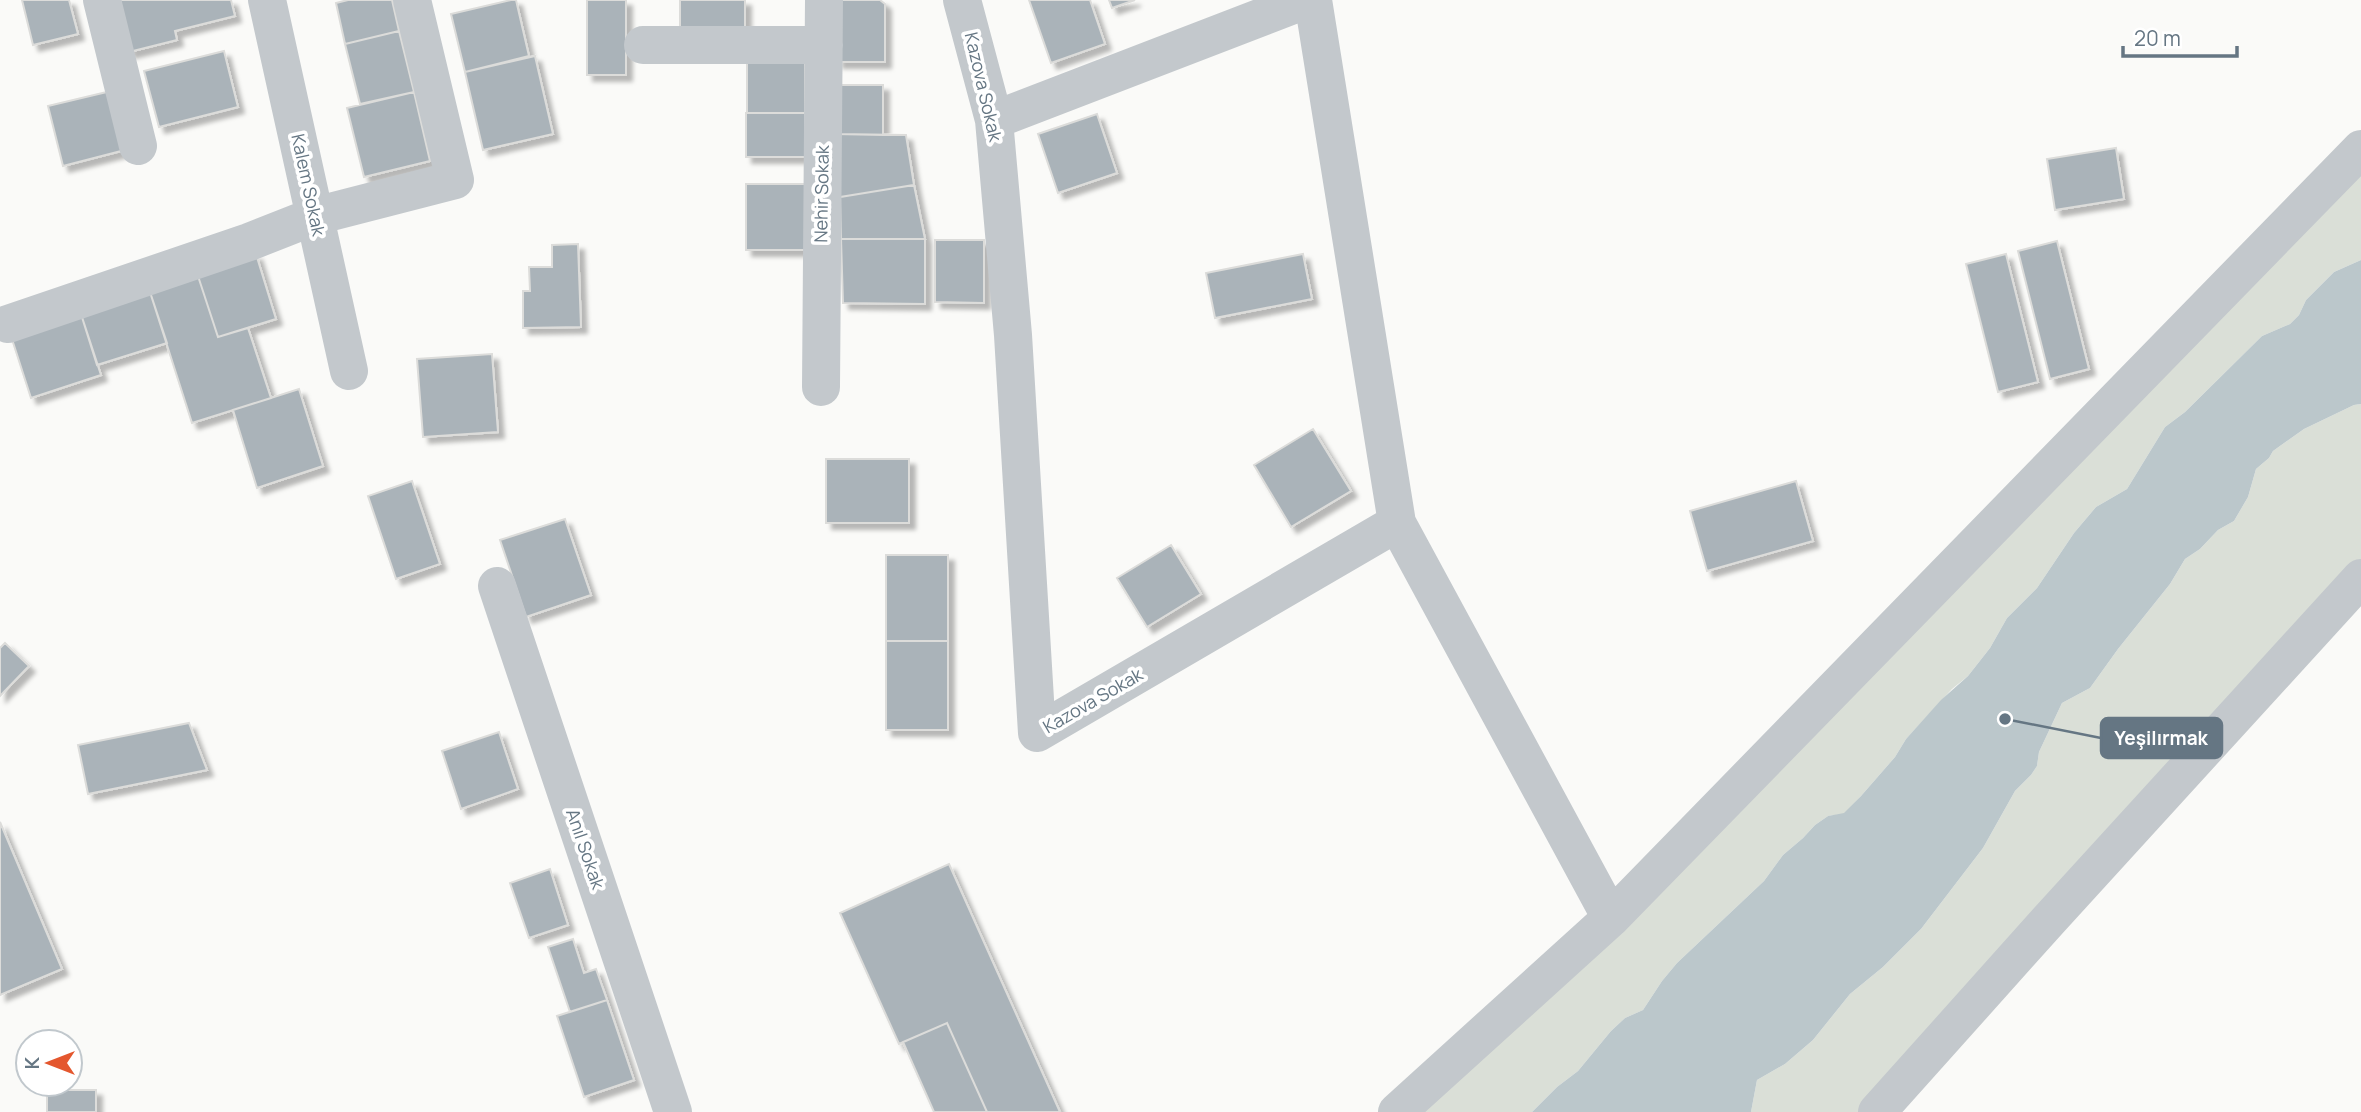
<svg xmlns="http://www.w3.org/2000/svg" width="2361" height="1112" viewBox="0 0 2361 1112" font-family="Manrope,sans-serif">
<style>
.green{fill:#dadfd7}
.water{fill:#bbc7cb}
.building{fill:#aab3b9;stroke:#dcdcda;stroke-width:2;filter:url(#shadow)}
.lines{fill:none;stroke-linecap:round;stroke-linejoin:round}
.minor{stroke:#c3c8cc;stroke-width:38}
.labels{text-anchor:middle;stroke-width:7;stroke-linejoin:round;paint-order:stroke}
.street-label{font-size:18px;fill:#657683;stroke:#fff}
.leader{fill:none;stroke:#657683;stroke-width:2.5}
.callout-dot{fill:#657683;stroke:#fff;stroke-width:2.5}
.callout{fill:#657683;stroke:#657683;stroke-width:2.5}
.callout-label{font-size:19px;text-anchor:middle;font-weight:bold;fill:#fff}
</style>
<defs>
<filter id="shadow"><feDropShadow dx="6" dy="6" stdDeviation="2" flood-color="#0004"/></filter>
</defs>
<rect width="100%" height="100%" fill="#fafaf8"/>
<path class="green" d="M 2361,149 L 2361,260 L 2334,272 L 2306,300 L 2299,315 L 2290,324 L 2262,336 L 2185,412 L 2165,427 L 2127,489 L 2096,507 L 2074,533 L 2037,588 L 2007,618 L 1990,648 L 1968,676 L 1952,689 L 1906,739 L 1895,757 L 1861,796 L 1844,814 L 1828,816 L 1815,825 L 1803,838 L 1783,855 L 1764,881 L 1677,963 L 1662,981 L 1643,1010 L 1625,1018 L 1611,1031 L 1578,1071 L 1557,1087 L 1532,1112 L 1397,1112 Z
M 2361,404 L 2361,578 L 1877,1112 L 1751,1112 L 1757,1080 L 1785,1064 L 1813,1040 L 1850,994 L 1883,967 L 1921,929 L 1983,848 L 2015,791 L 2031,775 L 2037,766 L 2039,752 L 2062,703 L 2090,688 L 2118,649 L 2170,584 L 2185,559 L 2200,549 L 2218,530 L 2234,521 L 2248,497 L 2256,469 L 2269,458 L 2273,451 L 2304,429 L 2354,405 Z"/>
<path class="water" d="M 2361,260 L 2361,404 L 2354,405 L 2304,429 L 2273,451 L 2269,458 L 2256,469 L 2248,497 L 2234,521 L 2218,530 L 2200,549 L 2185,559 L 2170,584 L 2118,649 L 2090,688 L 2062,703 L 2039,752 L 2037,766 L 2031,775 L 2015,791 L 1983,848 L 1921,929 L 1883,967 L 1850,994 L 1813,1040 L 1785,1064 L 1757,1080 L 1751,1112 L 1532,1112 L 1557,1087 L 1578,1071 L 1611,1031 L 1625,1018 L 1643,1010 L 1662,981 L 1677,963 L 1764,881 L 1783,855 L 1803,838 L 1815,825 L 1828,816 L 1844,813 L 1861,796 L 1895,757 L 1906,739 L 1941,700 L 1968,676 L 1990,648 L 2007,618 L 2037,588 L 2074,533 L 2096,507 L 2127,489 L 2165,427 L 2185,412 L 2262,336 L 2290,324 L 2299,315 L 2306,300 L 2334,272 Z"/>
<path class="building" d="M 22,0 L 69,0 L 78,34 L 33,45 Z
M 116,0 L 231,0 L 235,16 L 175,31 L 177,40 L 129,52 Z
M 348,0 L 392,0 L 399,31 L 345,44 L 336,3 Z
M 511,0 L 516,0 L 529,56 L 465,72 L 451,14 Z
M 587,0 L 626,0 L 626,75 L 587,75 Z
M 680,0 L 745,0 L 745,31 L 680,31 Z
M 838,0 L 880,0 L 885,4 L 885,62 L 837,62 Z
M 1029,0 L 1090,0 L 1105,44 L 1051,63 Z
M 1109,0 L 1135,0 L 1112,8 Z
M 399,31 L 414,92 L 360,104 L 345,44 Z
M 224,51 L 238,107 L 159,127 L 144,71 Z
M 535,56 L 553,134 L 483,150 L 465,72 Z
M 747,56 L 805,56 L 805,113 L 747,113 Z
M 836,85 L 883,85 L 883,135 L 836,134 Z
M 111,91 L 125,150 L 63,166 L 48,106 Z
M 414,92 L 430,161 L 364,177 L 347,108 Z
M 746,113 L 805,113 L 805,157 L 746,157 Z
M 1097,114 L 1117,173 L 1058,193 L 1038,134 Z
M 836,134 L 906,135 L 914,185 L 840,197 Z
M 2116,148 L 2124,199 L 2055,210 L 2047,159 Z
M 746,184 L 806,184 L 806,250 L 746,250 Z
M 914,185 L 925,239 L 841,239 L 840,197 Z
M 841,239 L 925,239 L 925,304 L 843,303 Z
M 935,240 L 984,240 L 984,303 L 935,302 Z
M 2057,241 L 2089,369 L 2050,379 L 2018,251 Z
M 578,244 L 581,327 L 523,328 L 523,291 L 530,291 L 529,267 L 552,267 L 552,245 Z
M 256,254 L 276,319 L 218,337 L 197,273 Z
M 1303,254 L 1312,299 L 1215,318 L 1206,273 Z
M 2006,254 L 2038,382 L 1998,392 L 1966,264 Z
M 197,273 L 218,337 L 248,328 L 271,398 L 192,423 L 149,289 Z
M 149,289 L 167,343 L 97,365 L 80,311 Z
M 80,311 L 101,375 L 31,398 L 10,333 Z
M 492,354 L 498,432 L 423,437 L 417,359 Z
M 299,389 L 323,466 L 257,488 L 233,410 Z
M 1313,429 L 1351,491 L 1291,527 L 1254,465 Z
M 826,459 L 909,459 L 909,523 L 826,523 Z
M 412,481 L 440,564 L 396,579 L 368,496 Z
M 1796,481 L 1813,541 L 1707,571 L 1690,511 Z
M 565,519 L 591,595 L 526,617 L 500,540 Z
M 1171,545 L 1201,594 L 1147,627 L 1117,578 Z
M 886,555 L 948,555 L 948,641 L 886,641 Z
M 886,641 L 948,641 L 948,730 L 886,730 Z
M 5,643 L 29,666 L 0,696 L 0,648 Z
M 189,723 L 207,770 L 88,794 L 78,745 Z
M 499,732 L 518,789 L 461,809 L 442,751 Z
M 0,822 L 62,969 L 0,995 Z
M 949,864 L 1060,1112 L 987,1112 L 947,1023 L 899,1044 L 840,913 Z
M 550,869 L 568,925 L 529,938 L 510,883 Z
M 573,939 L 584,973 L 596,969 L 607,1000 L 570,1012 L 548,947 Z
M 607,1000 L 634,1080 L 584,1097 L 557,1016 Z
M 947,1023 L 987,1112 L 934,1112 L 903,1042 Z
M 47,1090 L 96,1090 L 96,1112 L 47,1112 Z"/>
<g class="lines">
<path class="minor" d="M 102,0 L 138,146
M 267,0 L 349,371
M 962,0 L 994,120 L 1013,335 L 1037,733 L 1397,523 L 1611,918
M 1313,0 L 1397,523
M 643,45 L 824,45
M 994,120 L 1306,0
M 8,324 L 249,242 L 315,216 L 455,180 L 412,0
M 821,387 L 824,0
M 497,586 L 673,1112
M 1397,1112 L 1611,918 L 2361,149
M 1877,1112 L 2048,921 L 2361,578"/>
</g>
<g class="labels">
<g class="street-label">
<text transform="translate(983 87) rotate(77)" y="6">Kazova Sokak</text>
<text transform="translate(308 185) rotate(78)" y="6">Kalem Sokak</text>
<text transform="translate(822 194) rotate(-89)" y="6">Nehir Sokak</text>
<text transform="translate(1093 701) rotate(-30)" y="6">Kazova Sokak</text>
<text transform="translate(585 849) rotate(71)" y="6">Anıl Sokak</text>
</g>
</g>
<path class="leader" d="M2005 719L2101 738"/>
<circle class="callout-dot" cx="2005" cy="719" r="7"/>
<rect class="callout" x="2101" y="718" width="121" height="40" rx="7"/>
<g class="callout-label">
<text x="2161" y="745">Yeşilırmak</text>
</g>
<g transform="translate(49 1063) rotate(270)"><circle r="33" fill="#ffffff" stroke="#c1c8cd" stroke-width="2"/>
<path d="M0-5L12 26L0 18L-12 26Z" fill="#e4572e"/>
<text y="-10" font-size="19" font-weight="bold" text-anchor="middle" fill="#657683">K</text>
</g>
<path d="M2123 46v10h114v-10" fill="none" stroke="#657683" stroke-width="3.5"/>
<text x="2134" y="46" font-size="21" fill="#657683" stroke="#ffffff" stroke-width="5" paint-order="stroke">20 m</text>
</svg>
